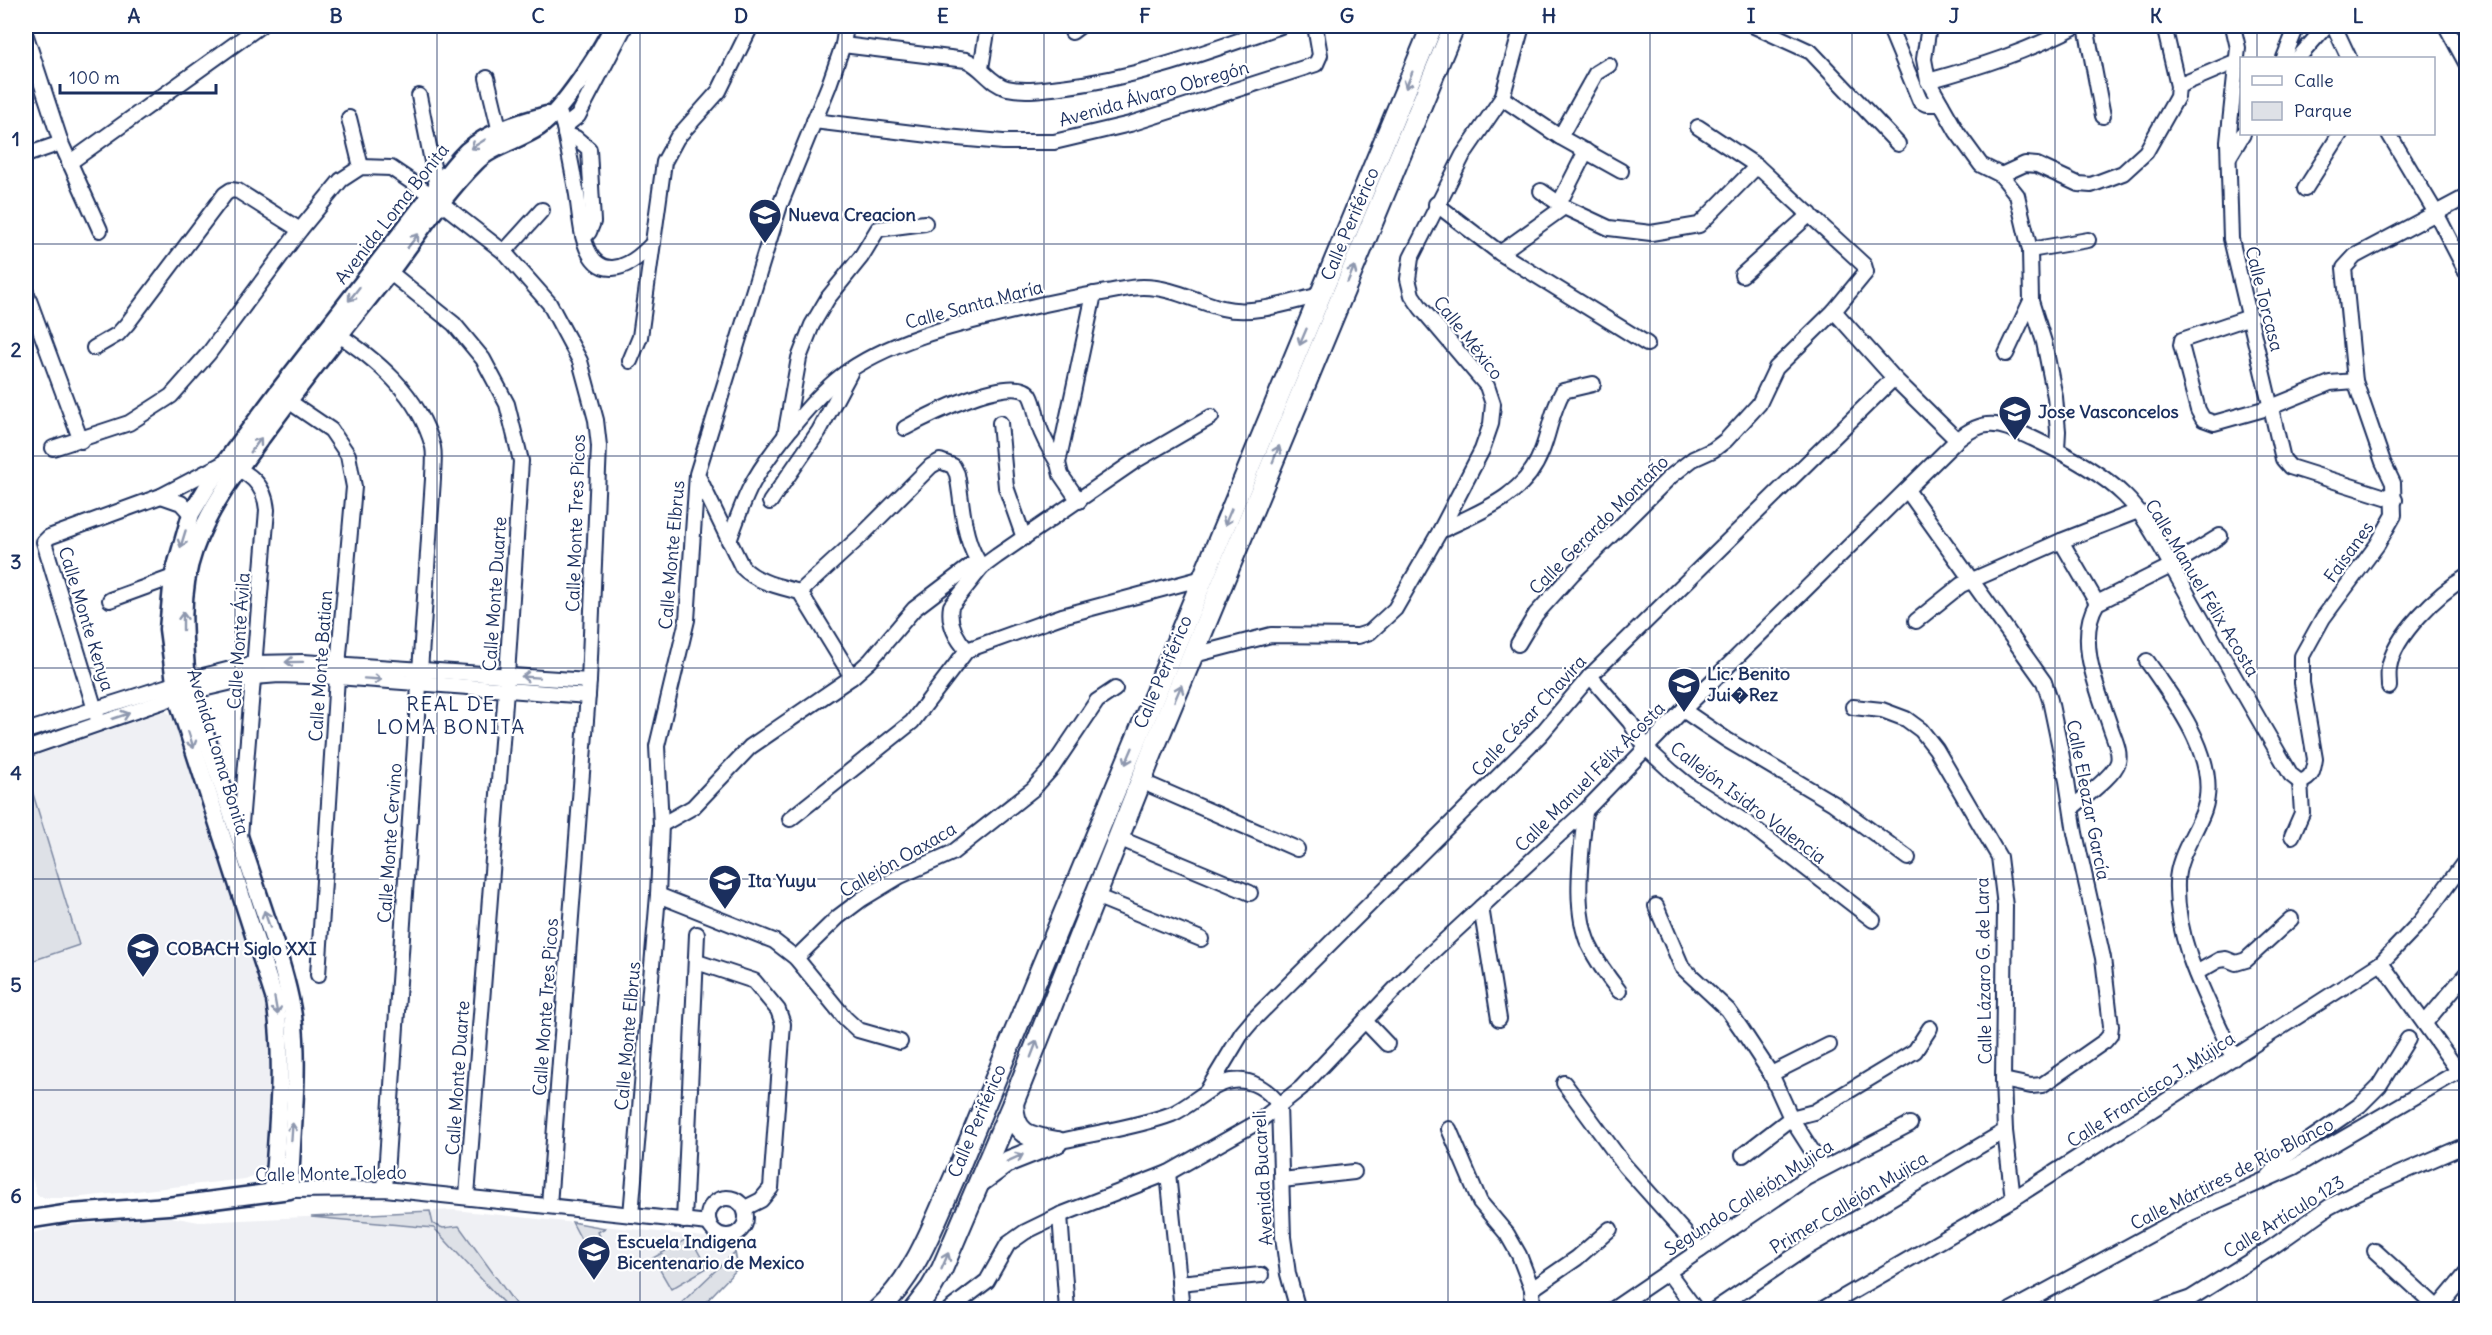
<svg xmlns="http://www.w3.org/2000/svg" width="2492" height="1335" font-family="Delius,sans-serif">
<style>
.built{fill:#eff0f4}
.green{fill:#dee1e7;stroke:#7c88a2;stroke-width:1.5}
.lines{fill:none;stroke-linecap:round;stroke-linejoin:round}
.minor-casing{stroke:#1b2f5e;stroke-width:18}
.major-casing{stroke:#1b2f5e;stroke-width:21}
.highway-casing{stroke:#1b2f5e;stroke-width:24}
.minor{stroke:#fff;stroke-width:14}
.major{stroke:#fff;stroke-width:16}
.highway{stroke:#fff;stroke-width:20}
.oneway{stroke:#8d97ae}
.grid{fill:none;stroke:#1b2f5e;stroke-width:1.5;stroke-opacity:0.55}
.labels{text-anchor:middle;stroke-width:4.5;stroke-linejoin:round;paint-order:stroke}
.street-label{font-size:18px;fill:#1b2f5e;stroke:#fff}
.poi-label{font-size:18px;font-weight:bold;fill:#1b2f5e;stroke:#fff;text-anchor:start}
.neighbourhood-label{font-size:20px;letter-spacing:1.5px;fill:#1b2f5e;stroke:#fff}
.neatline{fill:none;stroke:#1b2f5e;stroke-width:2}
.grid-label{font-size:20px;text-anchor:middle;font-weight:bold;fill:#1b2f5e}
</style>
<rect width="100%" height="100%" fill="#fff"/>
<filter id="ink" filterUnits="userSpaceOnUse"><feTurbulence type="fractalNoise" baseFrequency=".0167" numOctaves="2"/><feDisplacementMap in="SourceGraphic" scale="12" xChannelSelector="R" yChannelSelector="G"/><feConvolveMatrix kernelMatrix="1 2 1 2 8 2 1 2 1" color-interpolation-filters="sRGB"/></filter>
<g filter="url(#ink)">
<g class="built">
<polygon points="165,711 172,715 252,947 269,1009 271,1041 268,1146 264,1166 258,1174 245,1179 73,1198 44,1198 37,1195 26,1156 26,759"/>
<polygon points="454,1210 705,1237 735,1252 675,1309 26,1310 26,1235 56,1227 166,1216 199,1222"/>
</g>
<g class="green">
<polygon points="30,784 79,945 26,963 26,785"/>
<polygon points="430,1211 433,1224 443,1228 459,1226 519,1309 509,1309 434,1228 311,1217"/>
<polygon points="572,1222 605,1228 598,1232 600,1236 584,1245"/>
<polygon points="690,1237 707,1268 671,1289 653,1258"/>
<polygon points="735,1252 738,1268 699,1309 675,1309"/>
</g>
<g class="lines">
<defs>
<g id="minor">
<polyline points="1754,26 1811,52 1898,144"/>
<polyline points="1889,26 1920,101 1926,104 1941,104"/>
<polyline points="1929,26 1924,59 1928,81 1957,132 1981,165 2001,175 2017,195 2030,250 2031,301 2044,342 2055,397 2058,431 2057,449"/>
<polyline points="2086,26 2103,116"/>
<polyline points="2233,26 2238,48 2228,142 2231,239 2283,459 2290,467 2395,500"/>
<polyline points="2334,26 2349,58"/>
<polyline points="2446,26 2466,63"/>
<polyline points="1072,32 1080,26"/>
<polyline points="26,36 61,143 100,230"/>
<path d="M843,45l123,15c16,6 24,24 41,28 17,4 36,1 54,-1 77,-9 148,-36 220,-61"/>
<polyline points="2284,58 2297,26"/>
<polyline points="2298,58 2326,26"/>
<polyline points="981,68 988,26"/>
<polyline points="487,78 500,132"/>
<path d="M1928,81c51,-14 101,-30 148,-55"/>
<polyline points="2178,86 2237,61"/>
<polyline points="419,96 437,187"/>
<polyline points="1502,98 1560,137 1621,171"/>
<path d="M558,109l6,18c4,22 9,45 13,68 2,13 3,27 6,41 12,48 44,35 70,7"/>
<polyline points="349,118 361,167"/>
<polyline points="814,121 946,137 1003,142 1054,142 1130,124 1316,64 1320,55 1315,26"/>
<polyline points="564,127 578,116 625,26"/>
<polyline points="565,134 576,138 589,149 593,222 589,232 584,237"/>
<polyline points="2389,134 2436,213 2466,271"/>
<polyline points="1560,137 1596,73 1609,65"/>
<polyline points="26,155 61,143"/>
<polyline points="2229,157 2243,134"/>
<polyline points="69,163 260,26"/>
<polyline points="2001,175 2025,164 2037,165 2078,184 2091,185 2123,173 2146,152 2177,97 2178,86 2164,26"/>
<polyline points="2305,189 2340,134"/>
<polyline points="1541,191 1564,207 1609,228 1651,233 1699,225 1757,166"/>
<polyline points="1436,204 1500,253 1647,344"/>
<polyline points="1559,204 1586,151"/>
<polyline points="2030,250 2088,240"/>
<polyline points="504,252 542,210"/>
<polyline points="1500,253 1564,207"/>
<polyline points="382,266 454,324 483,359 507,404 521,461 506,690 467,1196"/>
<polyline points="1742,275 1810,214"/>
<polyline points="26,292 81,441"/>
<polyline points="1834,311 1894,378 1957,440"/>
<polyline points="2250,317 2182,340 2181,345 2198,410 2203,419 2214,423 2271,407 2330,383 2355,381"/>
<path d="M333,331c43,28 86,63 100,116 2,10 0,22 0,32l-48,710"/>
<polyline points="94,348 118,334 127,324 225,194 231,190 238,191 300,230"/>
<polyline points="2006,354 2031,301"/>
<polyline points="630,361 640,337 664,162 677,138 719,91 751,26"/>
<polyline points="281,396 331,430 348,455 354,487 337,677 318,975"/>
<polyline points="1000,423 1006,487 1024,538"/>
<path d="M905,428c18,-10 109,-57 125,-33 5,8 6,21 9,31 4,13 11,24 19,37"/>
<polyline points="785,436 799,358 812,325 828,298 861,257 878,229 925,223"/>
<polyline points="53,448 129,423 171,396 209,353 300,230 341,180 361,167 391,168 431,195 504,252 549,303 580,361 596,420 599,446 589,681 549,1205"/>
<path d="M698,476l44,91c16,16 36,19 58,25l52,85"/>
<polyline points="1907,490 2044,682 2050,700 2067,781 2075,833 2103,958 2111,1026 2110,1035 2105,1041 2042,1085 2031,1086 2003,1080"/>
<polyline points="161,496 181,503 191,514"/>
<polyline points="1079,501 1061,475 1058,463 1094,294"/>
<polyline points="770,502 819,431 850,373"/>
<path d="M1440,531c39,-19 84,-34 101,-78 9,-22 10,-41 22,-62l30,-7"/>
<path d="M729,541c6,-17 12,-34 20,-51 15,-31 63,-91 91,-113 48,-37 119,-53 178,-67 29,-7 59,-13 89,-18 12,-2 24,-5 36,-5 28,0 52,14 79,21 31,8 68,-6 98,-13"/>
<polyline points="2061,541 2097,603"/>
<path d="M800,592l63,-58 68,-68 9,-5 13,5 4,8c6,31 5,67 25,93"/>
<polyline points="110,600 173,577"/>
<polyline points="1916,621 1961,585 2061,541 2138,511"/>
<polyline points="1518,644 1536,614 1573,573 1670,477 1693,459 1713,450 1726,440 1759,404 1776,368 1834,311 1866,272 1864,265 1757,166 1698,127"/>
<path d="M967,650c-11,-12 -19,-27 -16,-44l31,-39 15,-11 138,-95 76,-44"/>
<polyline points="967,650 1062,616 1203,578"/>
<polyline points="1194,655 1271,635 1358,636 1370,632 1395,609 1440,531 1482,450 1491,424 1493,404 1487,386 1421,308 1412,295 1408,279 1411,258 1463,155 1502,98 1522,26"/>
<path d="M2147,661c27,39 74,99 57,149 -8,23 -27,47 -27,72 -2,63 32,120 57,176"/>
<polyline points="1590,676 1630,722 1646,748 1672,772 1689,786 1750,825 1873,920"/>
<path d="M2389,687c0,-6 -1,-13 0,-19 5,-33 50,-75 77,-91"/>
<polyline points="1853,707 1882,710 1906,719 1921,730 1936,749 1999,857 2005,906 2003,1080 2005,1131 2013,1199"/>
<polyline points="1683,710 1727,740 1833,803 1908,858"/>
<path d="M99,723l-55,-181 5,-5 112,-41 65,-34c22,11 39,21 41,48l-27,326"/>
<polyline points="26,731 187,680 255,663 303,662 589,681"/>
<polyline points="26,749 190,692 254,677 279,675 337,677 588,696"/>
<path d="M2300,782c12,-4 13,-10 15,-23l-13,-76v-27l21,-38 54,-73 17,-30 -1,-32 -10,-21 -28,-81 -11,-113 11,-12 111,-59"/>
<polyline points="1152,786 1297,849"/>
<path d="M2073,807c11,-10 41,-31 45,-45 3,-11 -5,-26 -8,-36 -12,-36 -35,-87 -13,-123l74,-37 49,-30"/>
<path d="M1585,811c-3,40 -13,96 4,134 8,17 18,31 30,46"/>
<polyline points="790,819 912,722 967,650"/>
<polyline points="661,825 693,807 750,747 852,677 870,661 914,609 977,561"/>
<polyline points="2292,836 2302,813 2300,782"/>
<polyline points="1128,842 1250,893"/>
<polyline points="658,895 774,941 796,958 845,1018 858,1030 900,1042"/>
<polyline points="1105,900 1201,939"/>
<polyline points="1656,906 1682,967 1728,1010 1742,1030 1771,1074 1791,1118 1823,1168"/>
<polyline points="1481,907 1499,1019"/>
<polyline points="796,958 838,917 862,899 900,876 952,853 1033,789 1052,768 1097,701 1115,689"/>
<polyline points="697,962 754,981 778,1010 783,1024 771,1188 761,1200 745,1208"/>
<polyline points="2381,963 2459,1072"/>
<polyline points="2196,973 2219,960 2226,959 2236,963 2246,960 2291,919"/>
<polyline points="1365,1021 1387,1044"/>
<polyline points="2425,1023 2466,974"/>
<polyline points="1771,1074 1829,1045"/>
<polyline points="1564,1083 1625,1166 1700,1250"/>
<polyline points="1207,1091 1242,1033 1253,1020 1541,734 1590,676 1894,378"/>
<polyline points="1449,1129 1480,1202 1507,1234 1519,1255 1532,1289 1533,1310"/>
<path d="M1057,1142c36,-9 81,-15 115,-28 21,-9 38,-30 60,-33 19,-3 37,9 47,24l4,132 5,37 10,36"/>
<polyline points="1743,1155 1791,1118 1814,1112 1915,1051 1930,1028"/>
<polyline points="1168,1173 1182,1310"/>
<polyline points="2269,1176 2286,1156 2360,1105 2379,1086 2408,1039"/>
<polyline points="1282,1180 1354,1172"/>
<polyline points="290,1190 385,1189 709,1223"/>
<circle cx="727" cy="1217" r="19"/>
<polyline points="631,1215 658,895 661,825 657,746 687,620 697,474 780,205 829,85 843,45 846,26"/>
<polyline points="1060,1215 1067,1310"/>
<polyline points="684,1221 697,934"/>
<polyline points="2375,1251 2440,1310"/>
<polyline points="1668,1272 1696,1310"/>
<polyline points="1179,1283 1261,1275"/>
<polyline points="1532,1289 1577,1258 1610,1229"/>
<path d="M949,1310l38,-29 21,-37 17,-12 35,-17 108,-42 90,-51 43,-34 113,-119 171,-158 98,-101 274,-270c29,-24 43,-16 75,-2 30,14 69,34 93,58 24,23 42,64 59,92 35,63 71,125 107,187l9,7"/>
<polyline points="1612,1310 1806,1178 1910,1124"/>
<polyline points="1714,1310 1803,1250 2005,1131"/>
<polyline points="1821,1310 2013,1199 2381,963 2421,921 2466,860"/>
<polyline points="2011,1310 2190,1213 2294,1167 2466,1067"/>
<polyline points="2156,1310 2191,1298 2271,1248 2329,1207 2357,1192 2466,1145"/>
<polyline points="2436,1310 2466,1274"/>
</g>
<g id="major">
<path d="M273,1191c4,-64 12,-128 2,-191l-98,-303 -9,-68 5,-52 18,-63 18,-30 68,-91 160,-206c9,-12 19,-25 30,-36 21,-19 54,-29 80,-36"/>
<path d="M26,1220l45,-7 97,-7 122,-16c1,-57 10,-117 3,-174 -4,-29 -13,-57 -22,-84l-84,-252c-4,-44 -8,-88 7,-130 16,-45 45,-82 73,-120 39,-53 80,-105 122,-157 28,-37 54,-78 87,-111 16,-16 44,-22 63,-35 23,-16 62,-75 74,-101"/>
</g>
<g id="highway">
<path d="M1013,1103c1,32 15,34 44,39"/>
<polyline points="980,1182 1009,1161 1057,1142"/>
<path d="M878,1310c39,-35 57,-90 78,-136l476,-1148"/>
<polyline points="914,1310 931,1288 942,1269 1013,1103 1156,743 1454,26"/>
</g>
</defs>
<use href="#minor" class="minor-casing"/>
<use href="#major" class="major-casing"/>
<use href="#highway" class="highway-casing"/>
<use href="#minor" class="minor"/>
<use href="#major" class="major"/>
<use href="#highway" class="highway"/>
</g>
<defs><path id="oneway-shaft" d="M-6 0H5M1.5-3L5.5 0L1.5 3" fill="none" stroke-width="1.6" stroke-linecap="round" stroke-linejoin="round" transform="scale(1.5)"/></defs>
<g class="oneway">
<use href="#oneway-shaft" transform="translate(1409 80) rotate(112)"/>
<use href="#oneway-shaft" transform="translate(478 144) rotate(148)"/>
<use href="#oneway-shaft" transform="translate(413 241) rotate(-52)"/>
<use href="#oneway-shaft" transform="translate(1351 274) rotate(-67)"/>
<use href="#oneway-shaft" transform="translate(354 294) rotate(128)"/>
<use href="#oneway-shaft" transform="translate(1303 337) rotate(113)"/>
<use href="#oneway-shaft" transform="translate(256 445) rotate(-54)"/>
<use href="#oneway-shaft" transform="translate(1276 454) rotate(-68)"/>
<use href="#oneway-shaft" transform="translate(1228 517) rotate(113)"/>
<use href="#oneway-shaft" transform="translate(183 539) rotate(107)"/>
<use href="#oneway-shaft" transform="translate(183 621) rotate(-90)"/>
<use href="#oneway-shaft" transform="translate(294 662) rotate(179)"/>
<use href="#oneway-shaft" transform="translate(530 677) rotate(-176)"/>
<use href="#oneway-shaft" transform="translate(373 679) rotate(4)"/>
<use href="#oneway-shaft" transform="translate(1178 693) rotate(-67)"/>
<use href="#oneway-shaft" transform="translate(121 716) rotate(-19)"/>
<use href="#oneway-shaft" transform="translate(191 740) rotate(72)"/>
<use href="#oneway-shaft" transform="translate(1129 756) rotate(113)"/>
<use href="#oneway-shaft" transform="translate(267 919) rotate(-109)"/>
<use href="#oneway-shaft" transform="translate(276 1006) rotate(80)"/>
<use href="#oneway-shaft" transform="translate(1034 1049) rotate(-69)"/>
<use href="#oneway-shaft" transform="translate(292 1132) rotate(-86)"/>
<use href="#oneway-shaft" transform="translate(1015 1158) rotate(-24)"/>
<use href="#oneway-shaft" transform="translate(945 1261) rotate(-67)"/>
</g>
</g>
<path class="grid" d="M235,26v1284M437,26v1284M640,26v1284M842,26v1284M1044,26v1284M1246,26v1284M1448,26v1284M1650,26v1284M1852,26v1284M2055,26v1284M2257,26v32M2257,134v1176M26,244h2440M26,456h2440M26,668h2440M26,879h2440M26,1090h2440"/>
<defs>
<symbol id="school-pin" viewBox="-11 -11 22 30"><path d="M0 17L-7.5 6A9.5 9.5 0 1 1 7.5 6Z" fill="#1b2f5e" stroke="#fff"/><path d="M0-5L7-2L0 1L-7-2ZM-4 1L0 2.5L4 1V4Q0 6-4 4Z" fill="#fff"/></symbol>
</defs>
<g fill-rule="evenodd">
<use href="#school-pin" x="746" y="196" width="38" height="52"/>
<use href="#school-pin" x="1996" y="393" width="38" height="52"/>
<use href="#school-pin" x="1665" y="665" width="38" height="52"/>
<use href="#school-pin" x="706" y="862" width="38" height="52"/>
<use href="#school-pin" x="124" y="930" width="38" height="52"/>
<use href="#school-pin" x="575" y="1233" width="38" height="52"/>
</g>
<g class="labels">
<g class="street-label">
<text transform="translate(1154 94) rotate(-16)" y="6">Avenida Álvaro Obregón</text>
<text transform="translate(392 214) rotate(-52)" y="6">Avenida Loma Bonita</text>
<text transform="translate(1350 224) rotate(-67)" y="6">Calle Periférico</text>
<text transform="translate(2264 299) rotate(76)" y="6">Calle Torcasa</text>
<text transform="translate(974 305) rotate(-15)" y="6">Calle Santa María</text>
<text transform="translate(1468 338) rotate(52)" y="6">Calle México</text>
<text transform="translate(576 523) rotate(-88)" y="6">Calle Monte Tres Picos</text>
<text transform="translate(1599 525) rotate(-45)" y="6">Calle Gerardo Montaño</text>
<text transform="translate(2349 552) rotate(-54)" y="6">Faisanes</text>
<text transform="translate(672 555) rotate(-85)" y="6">Calle Monte Elbrus</text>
<text transform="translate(2202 588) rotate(59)" y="6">Calle Manuel Félix Acosta</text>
<text transform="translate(495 594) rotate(-86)" y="6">Calle Monte Duarte</text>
<text transform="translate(86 619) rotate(73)" y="6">Calle Monte Kenya</text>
<text transform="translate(239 641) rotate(-86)" y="6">Calle Monte Ávila</text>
<text transform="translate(321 666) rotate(-86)" y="6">Calle Monte Batian</text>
<text transform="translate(1163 672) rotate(-67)" y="6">Calle Periférico</text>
<text transform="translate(1529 716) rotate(-47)" y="6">Calle César Chavira</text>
<text transform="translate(218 752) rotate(73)" y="6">Avenida Loma Bonita</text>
<text transform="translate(1590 777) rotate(-45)" y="6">Calle Manuel Félix Acosta</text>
<text transform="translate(2088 800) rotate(79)" y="6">Calle Eleazar García</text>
<text transform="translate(1748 803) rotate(37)" y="6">Callejón Isidro Valencia</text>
<text transform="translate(390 843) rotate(-86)" y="6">Calle Monte Cervino</text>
<text transform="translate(898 860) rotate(-30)" y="6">Callejón Oaxaca</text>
<text transform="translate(1984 971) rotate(-91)" y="6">Calle Lázaro G. de Lara</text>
<text transform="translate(546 1007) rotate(-86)" y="6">Calle Monte Tres Picos</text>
<text transform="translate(628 1036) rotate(-85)" y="6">Calle Monte Elbrus</text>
<text transform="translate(458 1078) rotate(-86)" y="6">Calle Monte Duarte</text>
<text transform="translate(2151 1090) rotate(-33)" y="6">Calle Francisco J. Mújica</text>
<text transform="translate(977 1121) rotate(-67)" y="6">Calle Periférico</text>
<text transform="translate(331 1174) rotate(-1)" y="6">Calle Monte Toledo</text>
<text transform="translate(2232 1174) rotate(-27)" y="6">Calle Mártires de Río Blanco</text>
<text transform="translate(1263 1178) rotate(-93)" y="6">Avenida Bucareli</text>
<text transform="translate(1749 1198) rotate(-33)" y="6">Segundo Callejón Mujica</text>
<text transform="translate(1849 1203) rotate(-31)" y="6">Primer Callejón Mujica</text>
<text transform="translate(2284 1217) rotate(-32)" y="6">Calle Artículo 123</text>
</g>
<g class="poi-label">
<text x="788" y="221">Nueva Creacion</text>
<text x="2038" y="418">Jose Vasconcelos</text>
<text x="1707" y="680">Lic. Benito<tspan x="1707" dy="21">Jui�Rez</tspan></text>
<text x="748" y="887">Ita Yuyu</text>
<text x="166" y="955">COBACH Siglo XXI</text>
<text x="617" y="1248">Escuela Indigena<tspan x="617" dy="21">Bicentenario de Mexico</tspan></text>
</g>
<g class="neighbourhood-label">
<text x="451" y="711">REAL DE<tspan x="451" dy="23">LOMA BONITA</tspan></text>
</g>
</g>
<rect width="2492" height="1335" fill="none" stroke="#fff" stroke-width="66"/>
<rect x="2240" y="57" width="195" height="78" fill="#ffffff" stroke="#a4acbf" stroke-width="1.5"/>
<rect x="2252" y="76" width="30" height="9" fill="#ffffff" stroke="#a4acbf" stroke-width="1.5"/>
<text x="2294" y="87" font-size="18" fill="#1b2f5e">Calle</text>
<rect x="2252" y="102" width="30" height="18" fill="#dee1e7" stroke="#a4acbf" stroke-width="1.5"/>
<text x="2294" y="117" font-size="18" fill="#1b2f5e">Parque</text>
<path d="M60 84v9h156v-9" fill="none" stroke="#1b2f5e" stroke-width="3"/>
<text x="69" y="84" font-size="18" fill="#1b2f5e" stroke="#ffffff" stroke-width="4.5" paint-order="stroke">100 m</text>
<rect x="33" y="33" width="2426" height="1269" class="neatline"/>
<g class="grid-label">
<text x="134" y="23">A</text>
<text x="336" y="23">B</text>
<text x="538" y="23">C</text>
<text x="741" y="23">D</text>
<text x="943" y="23">E</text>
<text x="1145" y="23">F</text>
<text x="1347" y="23">G</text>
<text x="1549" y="23">H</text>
<text x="1751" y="23">I</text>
<text x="1954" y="23">J</text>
<text x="2156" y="23">K</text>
<text x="2358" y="23">L</text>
<text x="16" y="146">1</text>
<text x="16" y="357">2</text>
<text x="16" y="569">3</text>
<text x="16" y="780">4</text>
<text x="16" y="992">5</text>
<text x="16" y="1203">6</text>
</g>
</svg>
